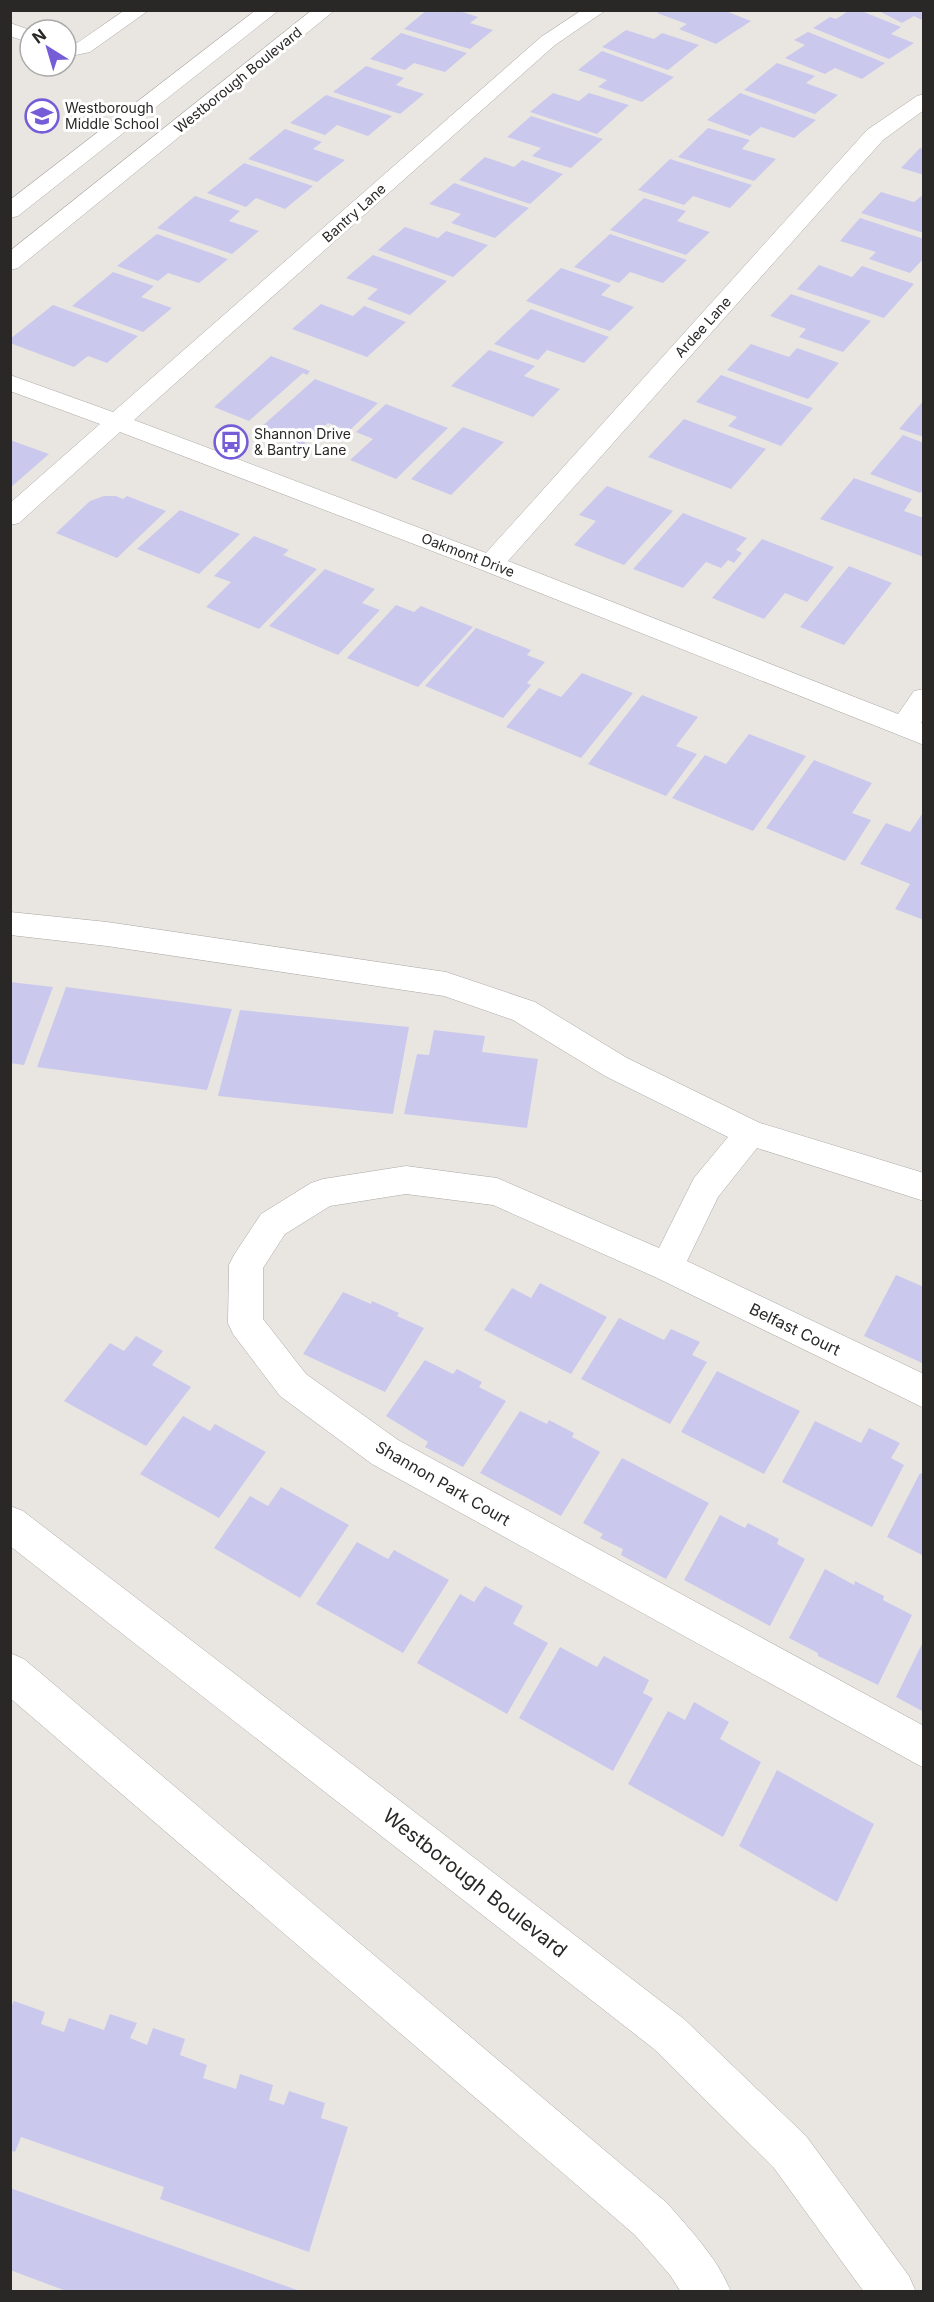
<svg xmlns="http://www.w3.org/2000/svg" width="934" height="2302" font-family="Inter,sans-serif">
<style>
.building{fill:#cbc8ed}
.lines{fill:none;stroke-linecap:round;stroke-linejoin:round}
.minor-casing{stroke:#aba8a4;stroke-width:1}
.major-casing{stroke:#aba8a4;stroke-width:1}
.minor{fill:#fff;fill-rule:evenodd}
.major{fill:#fff;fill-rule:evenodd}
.labels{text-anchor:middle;stroke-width:6;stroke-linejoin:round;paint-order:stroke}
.far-street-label{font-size:14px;fill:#292826;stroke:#fff}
.far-poi-label{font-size:14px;fill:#292826;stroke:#fff;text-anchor:start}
.street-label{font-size:16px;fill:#292826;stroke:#fff}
.near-street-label{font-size:20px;fill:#292826;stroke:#fff}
</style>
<rect width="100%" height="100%" fill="#e9e6e2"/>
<g class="building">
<polygon points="427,10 456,10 478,17 470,23 493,30 470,49 404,29"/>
<polygon points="661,10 723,10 751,21 716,44 679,29 687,24 657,13"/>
<polygon points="850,10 859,10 901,27 891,34 914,43 889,59 813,28 830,17 836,19"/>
<polygon points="877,10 924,10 924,21 914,16 902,23"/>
<polygon points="626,30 654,39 662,33 699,45 668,70 602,47"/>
<polygon points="808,32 885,63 862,79 835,68 825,74 785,58 805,45 794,40"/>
<polygon points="401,33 467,53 445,72 414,63 405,70 370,59"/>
<polygon points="602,51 674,77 642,102 598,87 607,80 578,70"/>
<polygon points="777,63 815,76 806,83 838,95 815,114 744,90"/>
<polygon points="366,66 404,78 396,85 424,94 400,114 333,92"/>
<polygon points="553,93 579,101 589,93 629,105 597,134 530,112"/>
<polygon points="740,93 816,120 794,138 761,127 750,136 707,120"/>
<polygon points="326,95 392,116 368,136 337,125 325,135 290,123"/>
<polygon points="531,116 603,139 571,168 532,156 541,148 507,137"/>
<polygon points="708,128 750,140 742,149 776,159 754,181 678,157"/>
<polygon points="285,129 322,142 313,149 345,160 317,182 248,159"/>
<polygon points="920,148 924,149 924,175 901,168"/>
<polygon points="485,157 514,167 522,160 563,174 530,204 459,180"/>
<polygon points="670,159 752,185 730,208 693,196 684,205 638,190"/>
<polygon points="244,163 313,186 285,209 256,198 246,207 207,193"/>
<polygon points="454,183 529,208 495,238 451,223 461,214 429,204"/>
<polygon points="881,192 914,202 924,194 924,233 861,213"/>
<polygon points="195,196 240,211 229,221 259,231 232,254 157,228"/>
<polygon points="644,198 686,211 677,221 710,232 686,255 610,230"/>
<polygon points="860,218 924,239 924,258 910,273 869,259 876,252 840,241"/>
<polygon points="405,227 438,238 446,231 488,245 453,277 378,250"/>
<polygon points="157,234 228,259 199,283 168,273 158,281 117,266"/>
<polygon points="610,234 687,260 663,283 630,272 619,283 574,267"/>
<polygon points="373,255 447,281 410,315 367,299 378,289 346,278"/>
<polygon points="819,265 852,277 862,266 914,284 884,318 797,289"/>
<polygon points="561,268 611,285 601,295 634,307 610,331 526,301"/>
<polygon points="113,272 154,286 141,297 172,308 143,332 72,306"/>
<polygon points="791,294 871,321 843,352 799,337 806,329 770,316"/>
<polygon points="321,304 353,316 364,306 406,322 367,357 292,329"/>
<polygon points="53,305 138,336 107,363 88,356 74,367 10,343 10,339"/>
<polygon points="531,309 609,337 584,363 547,350 538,360 494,344"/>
<polygon points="751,344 789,357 797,348 839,363 808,399 727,370"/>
<polygon points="489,350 535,366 524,376 560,389 533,417 451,386"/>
<polygon points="271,356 310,371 307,375 303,373 249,421 214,407"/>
<polygon points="721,375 813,408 781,446 728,426 737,417 696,402"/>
<polygon points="315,379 378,403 349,431 328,423 303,445 260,428"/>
<polygon points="924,400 924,437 899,429"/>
<polygon points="386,404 448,428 396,479 350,460 373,439 356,432"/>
<polygon points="684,419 766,449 731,489 648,457"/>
<polygon points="463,427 504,442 451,495 411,479"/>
<polygon points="903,435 924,443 924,488 920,493 870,474"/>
<polygon points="10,440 49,454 10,488"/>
<polygon points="854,478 912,499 904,511 924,518 924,557 820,519"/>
<polygon points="607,486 673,511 624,565 574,545 596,521 579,515"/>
<polygon points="104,496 116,496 123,499 127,496 166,511 117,558 56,533 90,501"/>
<polygon points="180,510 240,534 199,574 137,549"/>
<polygon points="683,513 747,538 736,550 742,553 734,563 728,560 721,568 706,562 683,588 633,569"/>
<polygon points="254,536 289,550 283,555 317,569 259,629 206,607 231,582 214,576"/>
<polygon points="762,539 834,567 807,602 785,593 764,619 712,598"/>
<polygon points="849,566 892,583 844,645 800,627"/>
<polygon points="325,569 375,589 362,603 380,610 338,655 269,626"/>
<polygon points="396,605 414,612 421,606 473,627 418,687 347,658"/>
<polygon points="476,628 531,650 527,655 545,662 527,683 531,685 503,718 425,686"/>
<polygon points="582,673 633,693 581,758 506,727 539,688 561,697"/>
<polygon points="642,695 698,717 676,746 697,754 666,796 588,764"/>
<polygon points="749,734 806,756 753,831 672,798 705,755 726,764"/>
<polygon points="814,760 872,783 852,813 871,820 845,861 766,828"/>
<polygon points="924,811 924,920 895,909 910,884 860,864 886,823 910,832"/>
<polygon points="10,982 53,987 24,1065 10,1063"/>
<polygon points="66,987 232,1009 207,1090 37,1067"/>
<polygon points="240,1010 409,1027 393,1114 218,1096"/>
<polygon points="434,1030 485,1036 482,1052 538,1059 527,1128 404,1114 417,1054 429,1055"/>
<polygon points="896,1275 924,1287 924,1364 864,1336"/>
<polygon points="540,1283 607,1317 571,1374 484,1330 512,1288 531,1298"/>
<polygon points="343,1292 371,1304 372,1301 399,1313 397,1316 424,1328 385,1392 303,1354"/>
<polygon points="619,1318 664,1340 671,1329 700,1342 692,1355 707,1362 670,1424 581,1379"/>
<polygon points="136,1336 163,1351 152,1365 191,1387 146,1446 64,1401 110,1343 124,1351"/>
<polygon points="425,1360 453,1374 457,1369 482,1382 479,1387 506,1401 463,1467 425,1447 428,1442 386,1416"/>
<polygon points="717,1371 800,1411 764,1474 681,1432"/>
<polygon points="520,1411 547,1424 549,1420 574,1433 572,1437 600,1452 561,1516 480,1473"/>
<polygon points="183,1416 210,1431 215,1424 266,1452 219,1518 140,1474"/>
<polygon points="815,1421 861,1443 869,1428 900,1443 891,1458 904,1465 872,1527 782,1482"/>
<polygon points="622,1458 709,1503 666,1579 621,1555 623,1549 600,1538 603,1534 583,1523"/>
<polygon points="920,1473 924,1475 924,1556 887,1537"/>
<polygon points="281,1487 349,1525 300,1598 214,1548 250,1496 268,1506"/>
<polygon points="720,1515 745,1528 748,1523 779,1539 777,1544 805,1559 770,1626 684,1580"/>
<polygon points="357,1542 388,1559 394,1550 449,1580 403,1653 316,1604"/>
<polygon points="825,1569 854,1585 855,1581 884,1596 883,1600 912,1615 878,1685 818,1656 818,1653 789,1638"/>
<polygon points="485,1586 523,1606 513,1624 548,1643 507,1714 417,1663 460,1594 474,1602"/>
<polygon points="924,1640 924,1712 896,1697"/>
<polygon points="560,1647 597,1667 604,1656 649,1680 643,1693 653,1698 613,1771 519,1718"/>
<polygon points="694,1702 729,1722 720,1739 761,1762 723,1837 628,1784 668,1711 685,1720"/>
<polygon points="777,1770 874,1824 837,1902 739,1846"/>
<polygon points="14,2001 45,2012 41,2024 64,2032 69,2018 104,2030 110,2014 137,2023 130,2038 147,2045 153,2028 185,2039 180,2055 207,2065 203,2078 236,2089 240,2074 273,2085 269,2100 284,2105 289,2091 325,2103 321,2118 348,2127 309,2252 160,2199 164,2187 21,2137 15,2152 10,2150 10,2009"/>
<polygon points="10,2188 300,2291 300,2292 69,2292 10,2270"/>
</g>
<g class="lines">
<defs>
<g id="minor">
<polygon points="125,10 149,10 90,52 66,57 66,45 77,43"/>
<polygon points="582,10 606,10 555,45 134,420 486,553 867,130 917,96 924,94 924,110 883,140 508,561 898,714 914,691 924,689 924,719 921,723 924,724 924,745 482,570 120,432 19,523 10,525 10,503 100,424 10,391 10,375 113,412 541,37"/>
<polygon points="10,23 30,30 30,43 10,36"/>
<polygon points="10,912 107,922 446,972 535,1002 627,1058 760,1123 924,1173 924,1201 757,1148 718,1197 687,1261 924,1374 924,1408 655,1277 493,1205 406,1194 330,1206 285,1234 263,1268 263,1319 306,1374 398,1440 924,1726 924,1768 372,1464 280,1396 233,1334 228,1323 229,1265 234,1255 261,1214 311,1183 323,1179 406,1166 497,1178 659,1248 694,1178 728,1137 605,1076 513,1020 444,996 107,946 10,935"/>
</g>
<g id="major">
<polygon points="256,10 279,10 18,216 10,218 10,200"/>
<polygon points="312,10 335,10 18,268 10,270 10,251"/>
<polygon points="10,1506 23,1511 684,2019 806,2136 909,2276 916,2292 864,2292 774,2168 654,2049 10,1546"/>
<path d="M10,1653l14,6 643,544c24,28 50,54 64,89h-50l-11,-17 -35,-40 -625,-537z"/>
</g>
</defs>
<use href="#minor" class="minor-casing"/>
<use href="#major" class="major-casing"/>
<use href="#minor" class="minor"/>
<use href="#major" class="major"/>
</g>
<defs>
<symbol id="school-ring" viewBox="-11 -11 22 22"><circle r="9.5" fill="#fff" stroke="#765dd8" stroke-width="1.5"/><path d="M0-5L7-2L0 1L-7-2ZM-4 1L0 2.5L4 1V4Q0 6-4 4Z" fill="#765dd8"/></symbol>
<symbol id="bus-ring" viewBox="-11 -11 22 22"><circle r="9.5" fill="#fff" stroke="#765dd8" stroke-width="1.5"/><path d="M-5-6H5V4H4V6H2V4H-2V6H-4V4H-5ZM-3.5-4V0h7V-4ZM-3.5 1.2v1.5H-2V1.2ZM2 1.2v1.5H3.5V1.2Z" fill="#765dd8"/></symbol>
</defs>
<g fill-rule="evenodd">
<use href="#school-ring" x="23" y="97" width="38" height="38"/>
<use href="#bus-ring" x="212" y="423" width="38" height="38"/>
</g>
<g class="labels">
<g class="far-street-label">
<text transform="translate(238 80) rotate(-39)" y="5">Westborough Boulevard</text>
<text transform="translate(354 213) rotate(-42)" y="5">Bantry Lane</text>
<text transform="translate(703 327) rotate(-48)" y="5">Ardee Lane</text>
<text transform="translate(468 555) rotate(21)" y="5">Oakmont Drive</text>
</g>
<g class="far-poi-label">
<text x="65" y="113">Westborough<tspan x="65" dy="16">Middle School</tspan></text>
<text x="254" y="439">Shannon Drive<tspan x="254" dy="16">&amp; Bantry Lane</tspan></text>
</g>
<g class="street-label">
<text transform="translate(795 1329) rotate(26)" y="6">Belfast Court</text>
<text transform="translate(443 1483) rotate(30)" y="6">Shannon Park Court</text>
</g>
<g class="near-street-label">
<text transform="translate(475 1883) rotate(38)" y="7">Westborough Boulevard</text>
</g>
</g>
<rect width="934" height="2302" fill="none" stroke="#292826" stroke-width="24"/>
<g transform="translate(48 48) rotate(323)"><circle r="28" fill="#ffffff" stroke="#a9a9a8" stroke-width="1.5"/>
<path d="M0-4.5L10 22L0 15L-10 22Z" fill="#765dd8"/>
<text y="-9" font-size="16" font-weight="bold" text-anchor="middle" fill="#292826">N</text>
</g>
</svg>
